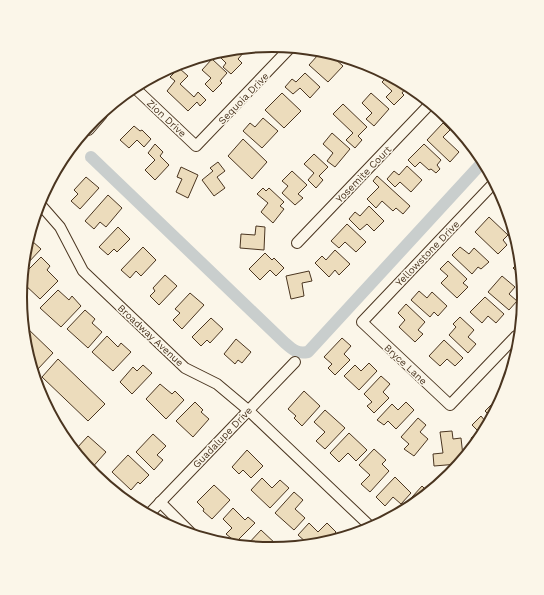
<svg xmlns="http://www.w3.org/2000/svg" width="544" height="595" font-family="'Work Sans',sans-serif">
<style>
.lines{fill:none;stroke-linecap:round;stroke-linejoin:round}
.canal{stroke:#c9cecd;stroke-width:12}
.building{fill:#ecdcbc;stroke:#4a3520}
.minor-casing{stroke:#4a3520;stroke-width:12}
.tertiary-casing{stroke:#4a3520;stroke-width:14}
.minor{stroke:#fbf6e9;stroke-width:10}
.tertiary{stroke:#fbf6e9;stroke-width:12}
.labels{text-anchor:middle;stroke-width:3;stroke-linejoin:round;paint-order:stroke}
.street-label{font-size:10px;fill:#4a3520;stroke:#fbf6e9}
.rim{fill:none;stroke:#4a3520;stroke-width:2}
</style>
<rect width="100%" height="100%" fill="#fbf6e9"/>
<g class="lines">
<path class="canal" d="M91,157l194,186c8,7 12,11 23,9l172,-187"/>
</g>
<g class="building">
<polygon points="245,51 238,59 242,63 231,74 223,67 226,63 219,56"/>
<polygon points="318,55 334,58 343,66 328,82 309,65"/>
<polygon points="212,59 227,73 220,81 222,83 213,92 205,84 211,78 202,70"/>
<polygon points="179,68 188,76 180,84 194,97 198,92 206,100 200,106 197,102 188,111 167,91 175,81 170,77"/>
<polygon points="305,73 320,87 310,98 300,88 293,94 285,87 292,79 296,82"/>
<polygon points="387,77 405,89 402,93 404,95 394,105 386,97 392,91 382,82"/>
<polygon points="282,93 301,111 284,128 265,110"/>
<polygon points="371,93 389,109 374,126 366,119 372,113 362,103"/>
<polygon points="343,104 367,127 358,136 362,140 355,148 346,140 353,133 333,114"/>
<polygon points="447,117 450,119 458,132 445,119"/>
<polygon points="263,118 278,131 262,148 243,131 250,123 255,127"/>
<polygon points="443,123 450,130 443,137 459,152 450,162 427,140"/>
<polygon points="134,126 140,131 142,130 151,139 144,147 137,140 129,148 120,140"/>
<polygon points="332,133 350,149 335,167 327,161 333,153 323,144"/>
<polygon points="243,139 267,162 252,179 228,156"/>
<polygon points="155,144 163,152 160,156 169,165 155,180 145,170 155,160 148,153"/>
<polygon points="424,144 441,160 437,165 440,169 436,173 431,169 429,170 420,162 415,167 408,160"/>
<polygon points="314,154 328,167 319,176 323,180 316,188 308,180 314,173 304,164"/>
<polygon points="218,162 225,171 217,177 225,188 214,196 202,180 213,171 210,168"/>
<polygon points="407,166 422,180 411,192 400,182 395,187 387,179 394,171 399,175"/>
<polygon points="181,167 198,175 188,198 176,192 182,179 177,177"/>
<polygon points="292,171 307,185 298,194 303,198 295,205 282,193 288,186 282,181"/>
<polygon points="377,176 410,206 403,214 396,208 393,211 382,201 376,208 367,199 379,187 373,181"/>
<polygon points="86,177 99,188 80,209 71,201 78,194 74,190"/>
<polygon points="263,188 266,191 269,188 284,202 280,206 284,209 273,223 261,212 268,203 257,194"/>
<polygon points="108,195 122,208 106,227 100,222 94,229 85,221"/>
<polygon points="369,206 384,221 374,231 367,224 360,230 349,219 355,212 360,216"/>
<polygon points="489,217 508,235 503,240 507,245 498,254 475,232"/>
<polygon points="347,224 366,242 356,252 345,242 339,248 331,241"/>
<polygon points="256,226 265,227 264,250 240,248 241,234 255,235"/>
<polygon points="118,227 130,239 117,252 114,249 108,255 99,247"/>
<polygon points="32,241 41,249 27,264 31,242"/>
<polygon points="143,247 156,260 141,276 136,271 130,278 121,270"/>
<polygon points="460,247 469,254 474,248 489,262 481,269 478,267 472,274 452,255"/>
<polygon points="335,250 350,264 339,275 335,270 329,277 315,263 322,256 326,260"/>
<polygon points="265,253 272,260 274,258 284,268 276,276 270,270 260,280 249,269"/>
<polygon points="41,257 50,266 47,270 58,281 40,299 23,283 25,273"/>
<polygon points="448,261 467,279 463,283 468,287 457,298 441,283 448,276 440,269"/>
<polygon points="517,264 519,274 513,268"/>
<polygon points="309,271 312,281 302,283 304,296 291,299 286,276"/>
<polygon points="165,275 177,286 159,305 150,296 155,291 153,288"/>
<polygon points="502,276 515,287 509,294 517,301 509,310 488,292"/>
<polygon points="58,290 69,300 72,296 81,306 61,327 40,308"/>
<polygon points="419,291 427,298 432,292 447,306 438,316 434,312 430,317 411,300"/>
<polygon points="190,293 204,305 182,329 173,320 180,313 175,309"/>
<polygon points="485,297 504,314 496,323 488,316 482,323 470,312"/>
<polygon points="406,304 425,322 418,330 423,334 415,342 399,327 405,320 398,313"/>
<polygon points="85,310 95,319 92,323 102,332 88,348 67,329"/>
<polygon points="460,317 474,330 468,337 476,344 468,353 449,335 456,327 453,324"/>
<polygon points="211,318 223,329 210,343 207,340 201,346 192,337"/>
<polygon points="26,327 53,353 37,370 34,367"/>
<polygon points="107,336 118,347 121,343 131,352 113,371 92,352"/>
<polygon points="342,338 351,346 344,354 350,360 335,375 328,368 332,364 324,357"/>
<polygon points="236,339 251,352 242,363 238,360 235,364 224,354"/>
<polygon points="444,340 463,358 455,366 447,359 440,366 429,356"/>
<polygon points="58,359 105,404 88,421 42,377"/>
<polygon points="369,363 377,371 359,390 344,376 355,365 361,371"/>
<polygon points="143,365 152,373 132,394 120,382 133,367 137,371"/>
<polygon points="381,376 390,384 383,392 389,398 374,413 367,406 372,402 364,394"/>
<polygon points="160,384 172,394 175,391 184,400 166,419 146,399"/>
<polygon points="304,391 320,406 302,426 294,418 296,416 288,409"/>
<polygon points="195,402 203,410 201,412 209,419 193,437 176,421"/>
<polygon points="406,402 414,410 396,429 388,421 384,425 377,420 392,404 398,410"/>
<polygon points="493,403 497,406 490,416 485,411"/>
<polygon points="325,410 345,428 325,449 316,441 325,432 314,422"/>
<polygon points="481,416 486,422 473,441 471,438 479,432 472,425"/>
<polygon points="418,418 426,425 420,432 428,439 414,456 404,449 409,444 401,437"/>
<polygon points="452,431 453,439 461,438 463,456 458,464 434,466 433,454 443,453 440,432"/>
<polygon points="349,433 367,450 356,461 348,453 339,462 330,453"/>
<polygon points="153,434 166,446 157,455 163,460 154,470 136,452"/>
<polygon points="88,436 106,452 90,470 76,449"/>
<polygon points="374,449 386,460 382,464 389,471 370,492 361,484 370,475 359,465"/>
<polygon points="247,450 263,466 251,478 243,470 239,474 232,467"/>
<polygon points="128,455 149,475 140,484 138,482 131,490 112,472"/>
<polygon points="395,477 411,493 401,504 393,497 385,506 376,497"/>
<polygon points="262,478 272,488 280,480 289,488 270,508 251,490"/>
<polygon points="110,482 121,493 120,493 107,485"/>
<polygon points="214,485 230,500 212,519 203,511 204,509 197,502"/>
<polygon points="422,486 427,491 403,507"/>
<polygon points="294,492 303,500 295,509 305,518 294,530 275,513"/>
<polygon points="233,508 245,520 248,517 255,523 236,542 226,534 232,528 223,519"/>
<polygon points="309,523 318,532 327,523 336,532 330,538 307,543 298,535"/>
<polygon points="261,530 277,545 273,549 247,545"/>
</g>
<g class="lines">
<defs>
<g id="minor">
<polyline points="137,90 196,146 289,49"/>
<polyline points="493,184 362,322 450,405 516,336"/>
<polyline points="39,203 60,227 83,271 185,368 217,384 248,410 372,528"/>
<polyline points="297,243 429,105"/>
<polyline points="160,502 192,534"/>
<polyline points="150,513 295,362"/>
</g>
<polyline id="tertiary" points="88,129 101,114"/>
</defs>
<use href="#minor" class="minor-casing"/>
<use href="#tertiary" class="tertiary-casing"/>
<use href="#minor" class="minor"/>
<use href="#tertiary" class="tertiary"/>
</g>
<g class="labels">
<g class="street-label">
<text transform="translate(243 98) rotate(-46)" y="4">Sequoia Drive</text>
<text transform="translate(167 118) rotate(43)" y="4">Zion Drive</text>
<text transform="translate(363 174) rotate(-46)" y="4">Yosemite Court</text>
<text transform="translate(427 253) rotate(-46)" y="4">Yellowstone Drive</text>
<text transform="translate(151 335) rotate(43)" y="4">Broadway Avenue</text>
<text transform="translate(406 364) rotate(43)" y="4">Bryce Lane</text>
<text transform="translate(222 437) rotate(-46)" y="4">Guadalupe Drive</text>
</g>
</g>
<path d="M0 0H544V595H0ZM27 297a245 245 0 1 1 490 0a245 245 0 1 1-490 0Z" fill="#fbf6e9" fill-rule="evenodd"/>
<path class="rim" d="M27 297a245 245 0 1 1 490 0a245 245 0 1 1-490 0Z"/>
</svg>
